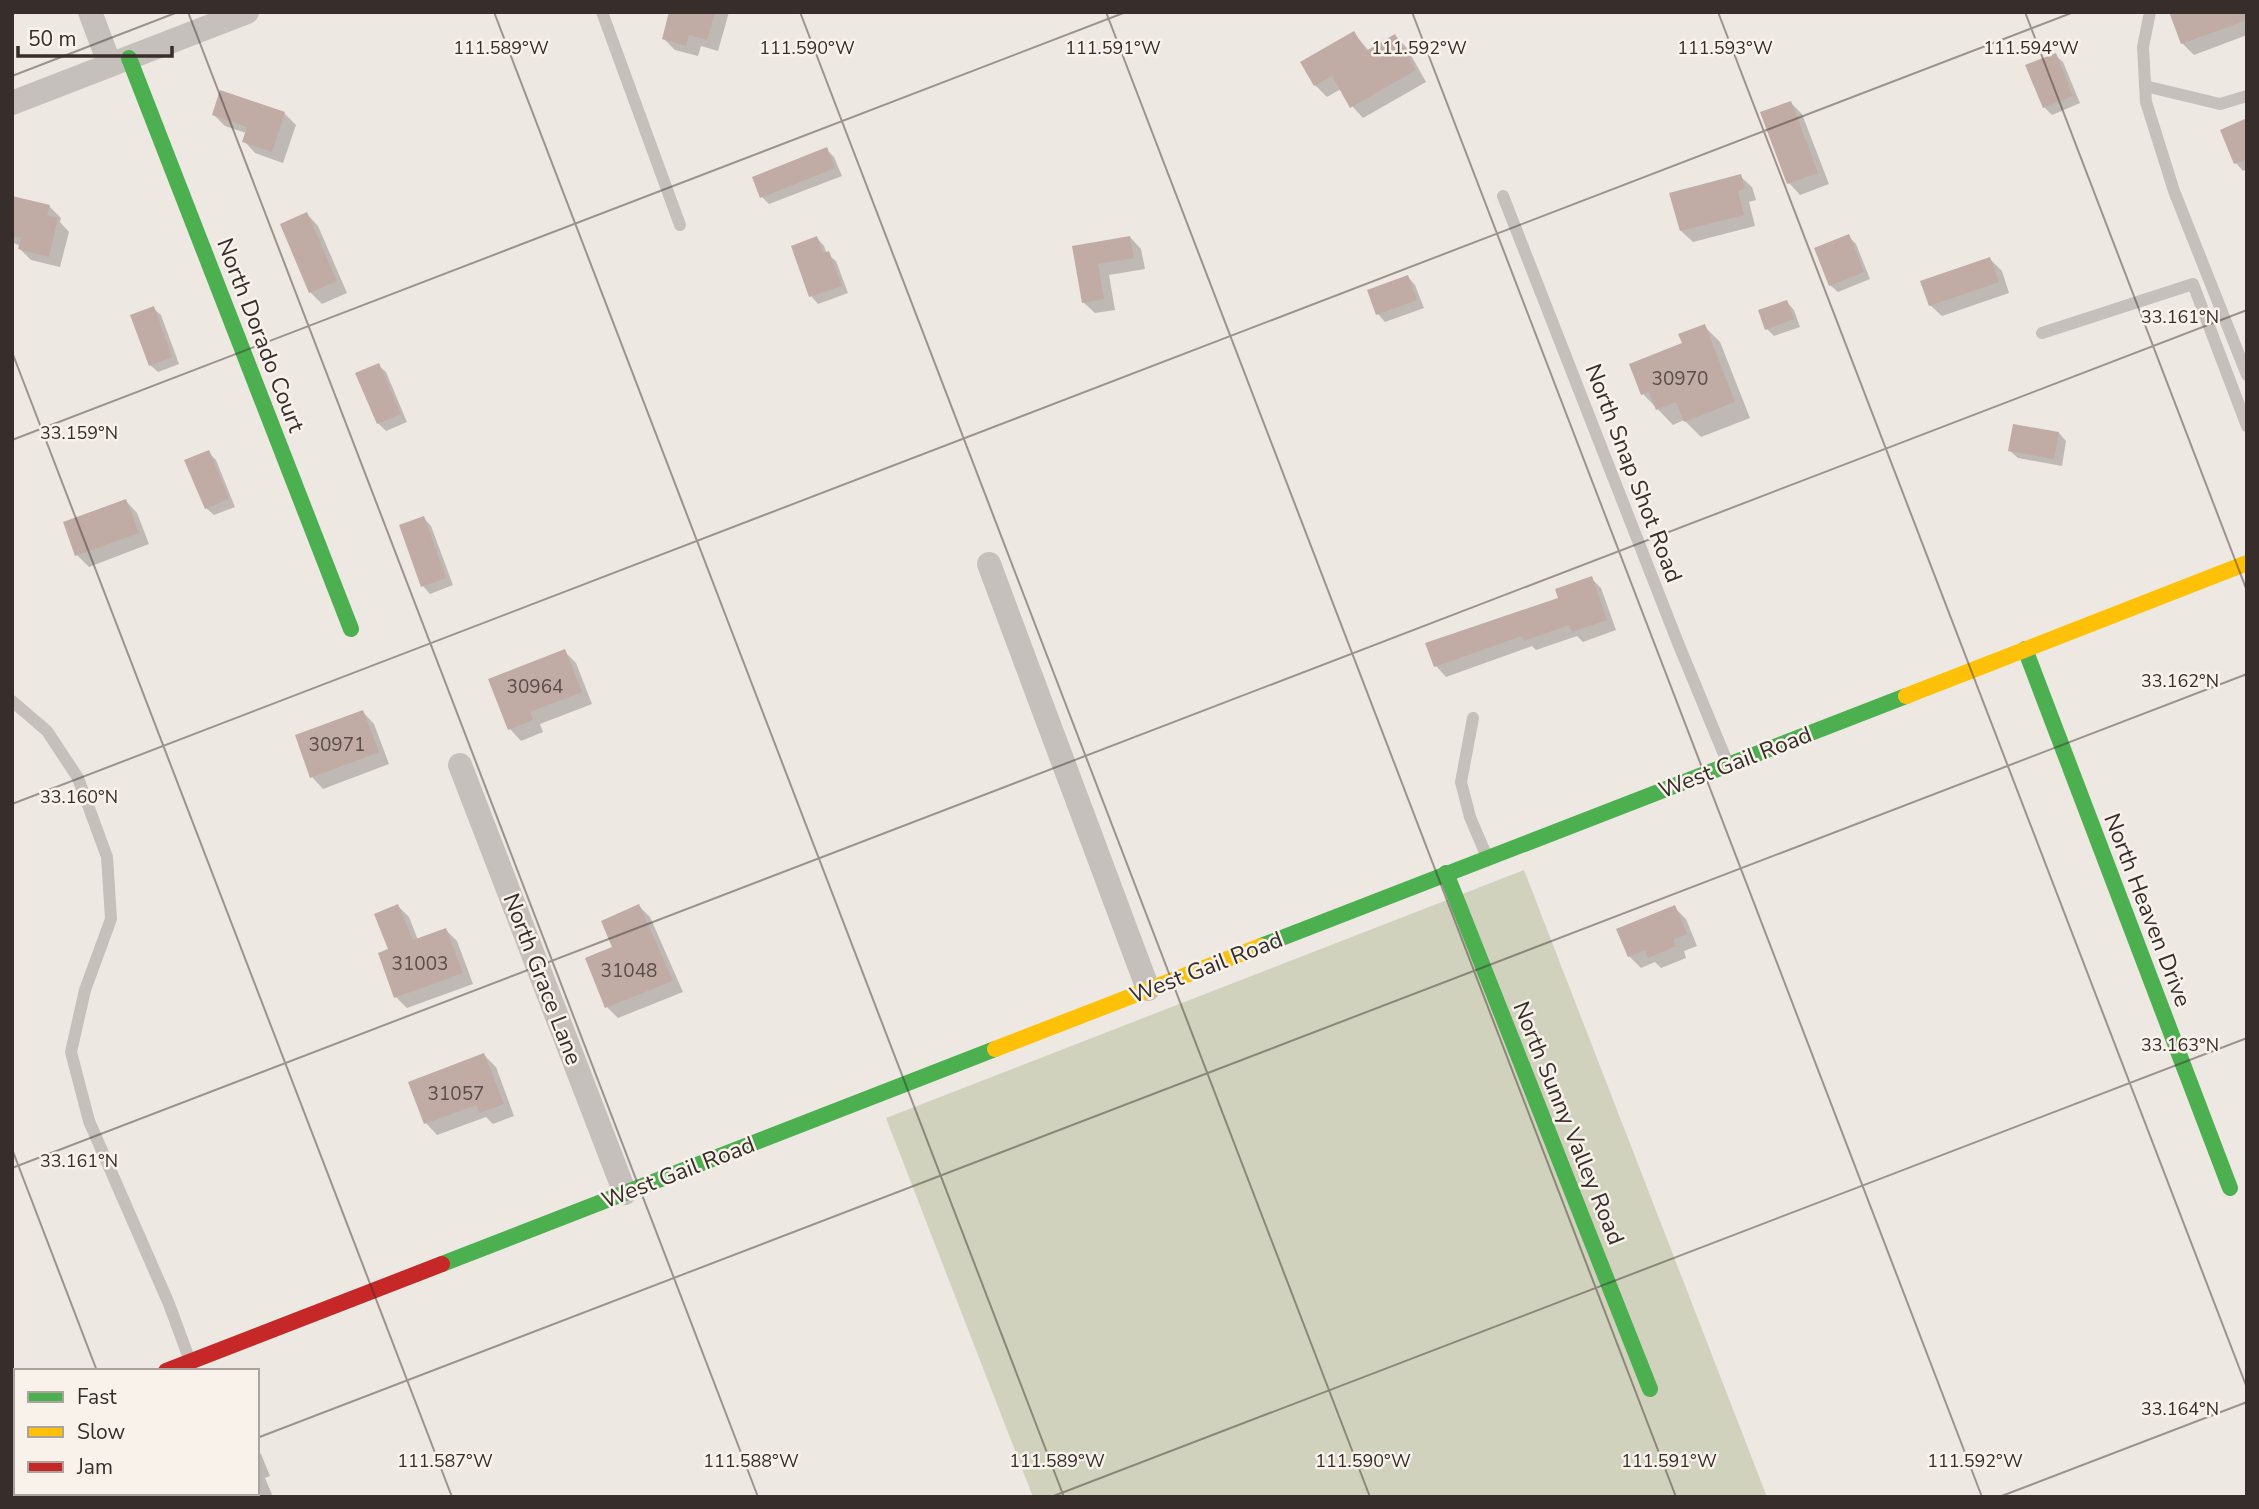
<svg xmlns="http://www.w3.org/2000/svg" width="2259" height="1509" font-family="'Nunito Sans',sans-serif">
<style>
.green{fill:#d0d2bd}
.shadow{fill:#0003}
.building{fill:#c0aca5}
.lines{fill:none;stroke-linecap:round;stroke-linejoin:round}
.lane{stroke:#c6c0bc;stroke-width:12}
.street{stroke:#c6c0bc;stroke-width:24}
.fast{stroke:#4caf50;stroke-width:16}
.slow{stroke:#ffc107;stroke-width:16}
.jam{stroke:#c62828;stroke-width:16}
.ticks{fill:none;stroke:#372d2a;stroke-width:2;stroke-opacity:0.45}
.labels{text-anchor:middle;stroke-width:5;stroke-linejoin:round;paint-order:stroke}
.number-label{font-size:19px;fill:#594d49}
.street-label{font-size:23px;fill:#372d2a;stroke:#f9f2eb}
.ticks-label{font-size:18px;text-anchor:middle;fill:#372d2a;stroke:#f9f2eb;stroke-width:5;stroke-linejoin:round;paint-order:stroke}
</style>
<rect width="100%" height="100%" fill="#eee8e2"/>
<polygon class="green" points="1524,870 1767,1497 1033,1497 886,1118"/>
<g class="shadow">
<polygon points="671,12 729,12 718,51 701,46 698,56 675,50 664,39"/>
<polygon points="2247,12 2247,35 2194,55 2182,43"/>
<polygon points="1354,33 1369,51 1395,36 1407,48 1426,82 1363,118 1352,106 1341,89 1327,97 1315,85"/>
<polygon points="2055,55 2063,62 2080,103 2052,115 2044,107"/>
<polygon points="1791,103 1802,114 1829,184 1800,195 1789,183"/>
<polygon points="284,113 296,125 283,163 255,153 244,141 246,133 225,126 214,115"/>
<polygon points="2247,120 2247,169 2243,171 2236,163 2222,131"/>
<polygon points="827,150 834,157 842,176 769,204 762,197"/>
<polygon points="1740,176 1752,187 1756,200 1749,202 1755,226 1693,242 1681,231"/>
<polygon points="12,197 49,206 61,218 60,222 69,232 60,267 31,260 20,249 20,246 12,242"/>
<polygon points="307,214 318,226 347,293 322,304 310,292"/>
<polygon points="1848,236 1856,244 1870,279 1838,292 1830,285"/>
<polygon points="1130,237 1141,249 1145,269 1109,275 1115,310 1095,313 1083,302 1074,247"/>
<polygon points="817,238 824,246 827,254 836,261 848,293 818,304 811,296"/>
<polygon points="1990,259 2002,271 2009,293 1942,316 1930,305"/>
<polygon points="1408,277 1415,285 1424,308 1385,322 1378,314"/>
<polygon points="1787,302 1794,310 1800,327 1774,336 1767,329"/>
<polygon points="153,308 161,315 179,364 158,372 150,365"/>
<polygon points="1704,326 1720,342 1750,418 1701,437 1684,420 1673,425 1643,394 1684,344"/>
<polygon points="378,365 386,372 407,422 386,431 378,423"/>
<polygon points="2059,433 2066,441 2062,466 2018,458 2010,451"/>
<polygon points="208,452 216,460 235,507 214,515 206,508"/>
<polygon points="126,501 137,513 149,544 89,567 77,555"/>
<polygon points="424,518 431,526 453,585 430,594 423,586"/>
<polygon points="1591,578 1601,588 1616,630 1583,642 1577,636 1536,650 1532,646 1446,677 1436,666 1560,599"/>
<polygon points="564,651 576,663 592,704 540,724 543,732 521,741 510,729"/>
<polygon points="363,712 374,724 389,764 323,789 312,777"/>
<polygon points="398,906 409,917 418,940 446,930 457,941 473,984 407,1008 396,997 390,950"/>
<polygon points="639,906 650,917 683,992 618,1018 607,1007 588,959 614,948"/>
<polygon points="1674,907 1686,919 1697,946 1684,951 1686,958 1661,968 1655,962 1641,968 1629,956"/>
<polygon points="484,1055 496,1067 514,1116 493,1124 486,1117 437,1135 426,1123"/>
<polygon points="257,1450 261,1454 270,1476 265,1478 273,1497 219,1497 218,1493 257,1493"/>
</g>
<g class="building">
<polygon points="669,12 715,12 707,40 689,35 686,46 662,39"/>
<polygon points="2169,12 2247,12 2247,20 2181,44"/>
<polygon points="1354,31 1366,51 1395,34 1416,70 1350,108 1332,76 1314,86 1300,62"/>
<polygon points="2056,53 2073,96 2043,108 2025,65"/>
<polygon points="220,90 285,112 272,152 242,142 247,127 212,115"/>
<polygon points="1791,101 1818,173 1787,184 1760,112"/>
<polygon points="2247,118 2247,159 2234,164 2220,130"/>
<polygon points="827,147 835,168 760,198 752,177"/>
<polygon points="1741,174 1745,189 1738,191 1744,215 1680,231 1669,193"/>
<polygon points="12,196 50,205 47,215 58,218 49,257 18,249 21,238 12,236"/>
<polygon points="307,212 337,281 309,293 280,224"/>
<polygon points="1849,234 1864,272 1829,286 1814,248"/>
<polygon points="817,236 823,253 829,251 842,286 809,297 791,246"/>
<polygon points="1130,236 1134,258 1098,264 1104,299 1082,303 1072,246"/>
<polygon points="1990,257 1999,282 1929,306 1920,281"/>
<polygon points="1408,275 1417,300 1376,315 1367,290"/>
<polygon points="1787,300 1794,319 1765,330 1758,310"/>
<polygon points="154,306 172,357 149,366 130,315"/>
<polygon points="1705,324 1735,402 1684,422 1676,402 1656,410 1649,392 1641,395 1629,364 1682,343 1678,334"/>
<polygon points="379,363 401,414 377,424 355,373"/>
<polygon points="2013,424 2059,432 2054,459 2008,451"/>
<polygon points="209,450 229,499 205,509 184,460"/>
<polygon points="126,499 139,533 75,556 63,522"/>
<polygon points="424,516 446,578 421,587 399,525"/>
<polygon points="1592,576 1607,620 1572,632 1569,625 1524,641 1522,636 1434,667 1425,643 1558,598 1555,589"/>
<polygon points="565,649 582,692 530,712 533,720 508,730 488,679"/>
<polygon points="363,710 379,752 310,778 295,735"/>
<polygon points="398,904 413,940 446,928 463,973 394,998 378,953 388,949 374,914"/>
<polygon points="639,904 673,981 605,1008 585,958 612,947 601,921"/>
<polygon points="1675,905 1687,934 1673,940 1676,946 1648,958 1645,950 1628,957 1616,929"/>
<polygon points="484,1053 504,1104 480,1113 476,1105 424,1124 408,1082"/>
</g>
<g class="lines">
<g class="lane">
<polyline points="602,12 680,225"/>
<polyline points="2150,12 2143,47 2146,102 2174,191 2247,375"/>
<polyline points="2145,86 2220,104 2247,96"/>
<polyline points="1503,196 1678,643 1728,764"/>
<polyline points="2042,333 2193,284 2247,426"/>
<polyline points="12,701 47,731 78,778 107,857 111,919 85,990 71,1052 89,1121 169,1304 190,1361"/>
<polyline points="1473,718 1461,782 1470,817 1487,857"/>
</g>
<g class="street">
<polyline points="90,12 110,65"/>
<polyline points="12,103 247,12"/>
<polyline points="989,564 1148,989"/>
<polyline points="460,765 625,1193"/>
<polyline points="12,1429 16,1428"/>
</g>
<g class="fast">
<polyline points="129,58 351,629"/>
<polyline points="2025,649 2230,1188"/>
<polyline points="1446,873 1650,1389"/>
<polyline points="1261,946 1906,696"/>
<polyline points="442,1264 995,1049"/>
</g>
<g class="slow">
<polyline points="1906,696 2247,563"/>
<polyline points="995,1049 1261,946"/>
</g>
<polyline class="jam" points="166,1371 442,1264"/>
</g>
<path class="ticks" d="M188,12l570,1485M494,12l570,1485M800,12l570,1485M1106,12l570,1485M1412,12l570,1485M1718,12l529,1376M2025,12l222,579M12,76l166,-64M12,352l440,1145M12,440l1114,-428M12,804l2062,-792M12,1149l85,222M12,1168l2235,-858M257,1438l1990,-764M144,1493l2,4M103,1497l9,-4M1051,1497l1196,-459M1999,1497l248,-95"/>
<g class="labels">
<g class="number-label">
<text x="1680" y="385">30970</text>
<text x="535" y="693">30964</text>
<text x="337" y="751">30971</text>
<text x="420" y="970">31003</text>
<text x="629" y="977">31048</text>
<text x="456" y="1100">31057</text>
</g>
<g class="street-label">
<text transform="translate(261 335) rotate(69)" y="8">North Dorado Court</text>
<text transform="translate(1634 473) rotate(69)" y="8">North Snap Shot Road</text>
<text transform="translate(1735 762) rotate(-21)" y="8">West Gail Road</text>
<text transform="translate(2148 910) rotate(69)" y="8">North Heaven Drive</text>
<text transform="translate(1206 967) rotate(-21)" y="8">West Gail Road</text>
<text transform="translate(543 979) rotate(69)" y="8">North Grace Lane</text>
<text transform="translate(1569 1123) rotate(68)" y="8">North Sunny Valley Road</text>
<text transform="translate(678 1172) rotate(-21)" y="8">West Gail Road</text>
</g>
</g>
<g class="ticks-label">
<text x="501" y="54">111.589°W</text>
<text x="807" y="54">111.590°W</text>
<text x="1113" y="54">111.591°W</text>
<text x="1419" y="54">111.592°W</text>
<text x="1725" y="54">111.593°W</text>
<text x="2031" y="54">111.594°W</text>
<text x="2180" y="323">33.161°N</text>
<text x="79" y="439">33.159°N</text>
<text x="2180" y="687">33.162°N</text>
<text x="79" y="803">33.160°N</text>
<text x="2180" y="1051">33.163°N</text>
<text x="79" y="1167">33.161°N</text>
<text x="2180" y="1415">33.164°N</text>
<text x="445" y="1467">111.587°W</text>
<text x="751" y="1467">111.588°W</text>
<text x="1057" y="1467">111.589°W</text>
<text x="1363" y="1467">111.590°W</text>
<text x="1669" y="1467">111.591°W</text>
<text x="1975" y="1467">111.592°W</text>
</g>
<rect width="2259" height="1509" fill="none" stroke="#372d2a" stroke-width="28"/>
<rect x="14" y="1369" width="245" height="126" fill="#f9f2eb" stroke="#aba39e" stroke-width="2"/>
<rect x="28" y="1392" width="35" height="10" fill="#4caf50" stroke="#aba39e" stroke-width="2"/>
<text x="77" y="1404" font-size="21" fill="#372d2a">Fast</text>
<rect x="28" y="1427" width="35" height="10" fill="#ffc107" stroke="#aba39e" stroke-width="2"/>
<text x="77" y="1439" font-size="21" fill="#372d2a">Slow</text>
<rect x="28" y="1462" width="35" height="10" fill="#c62828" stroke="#aba39e" stroke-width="2"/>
<text x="77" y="1474" font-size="21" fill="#372d2a">Jam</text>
<path d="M18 46v10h154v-10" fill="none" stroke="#372d2a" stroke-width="3.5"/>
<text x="28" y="46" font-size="21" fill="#372d2a" stroke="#f9f2eb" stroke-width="5" paint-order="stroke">50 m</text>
</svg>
